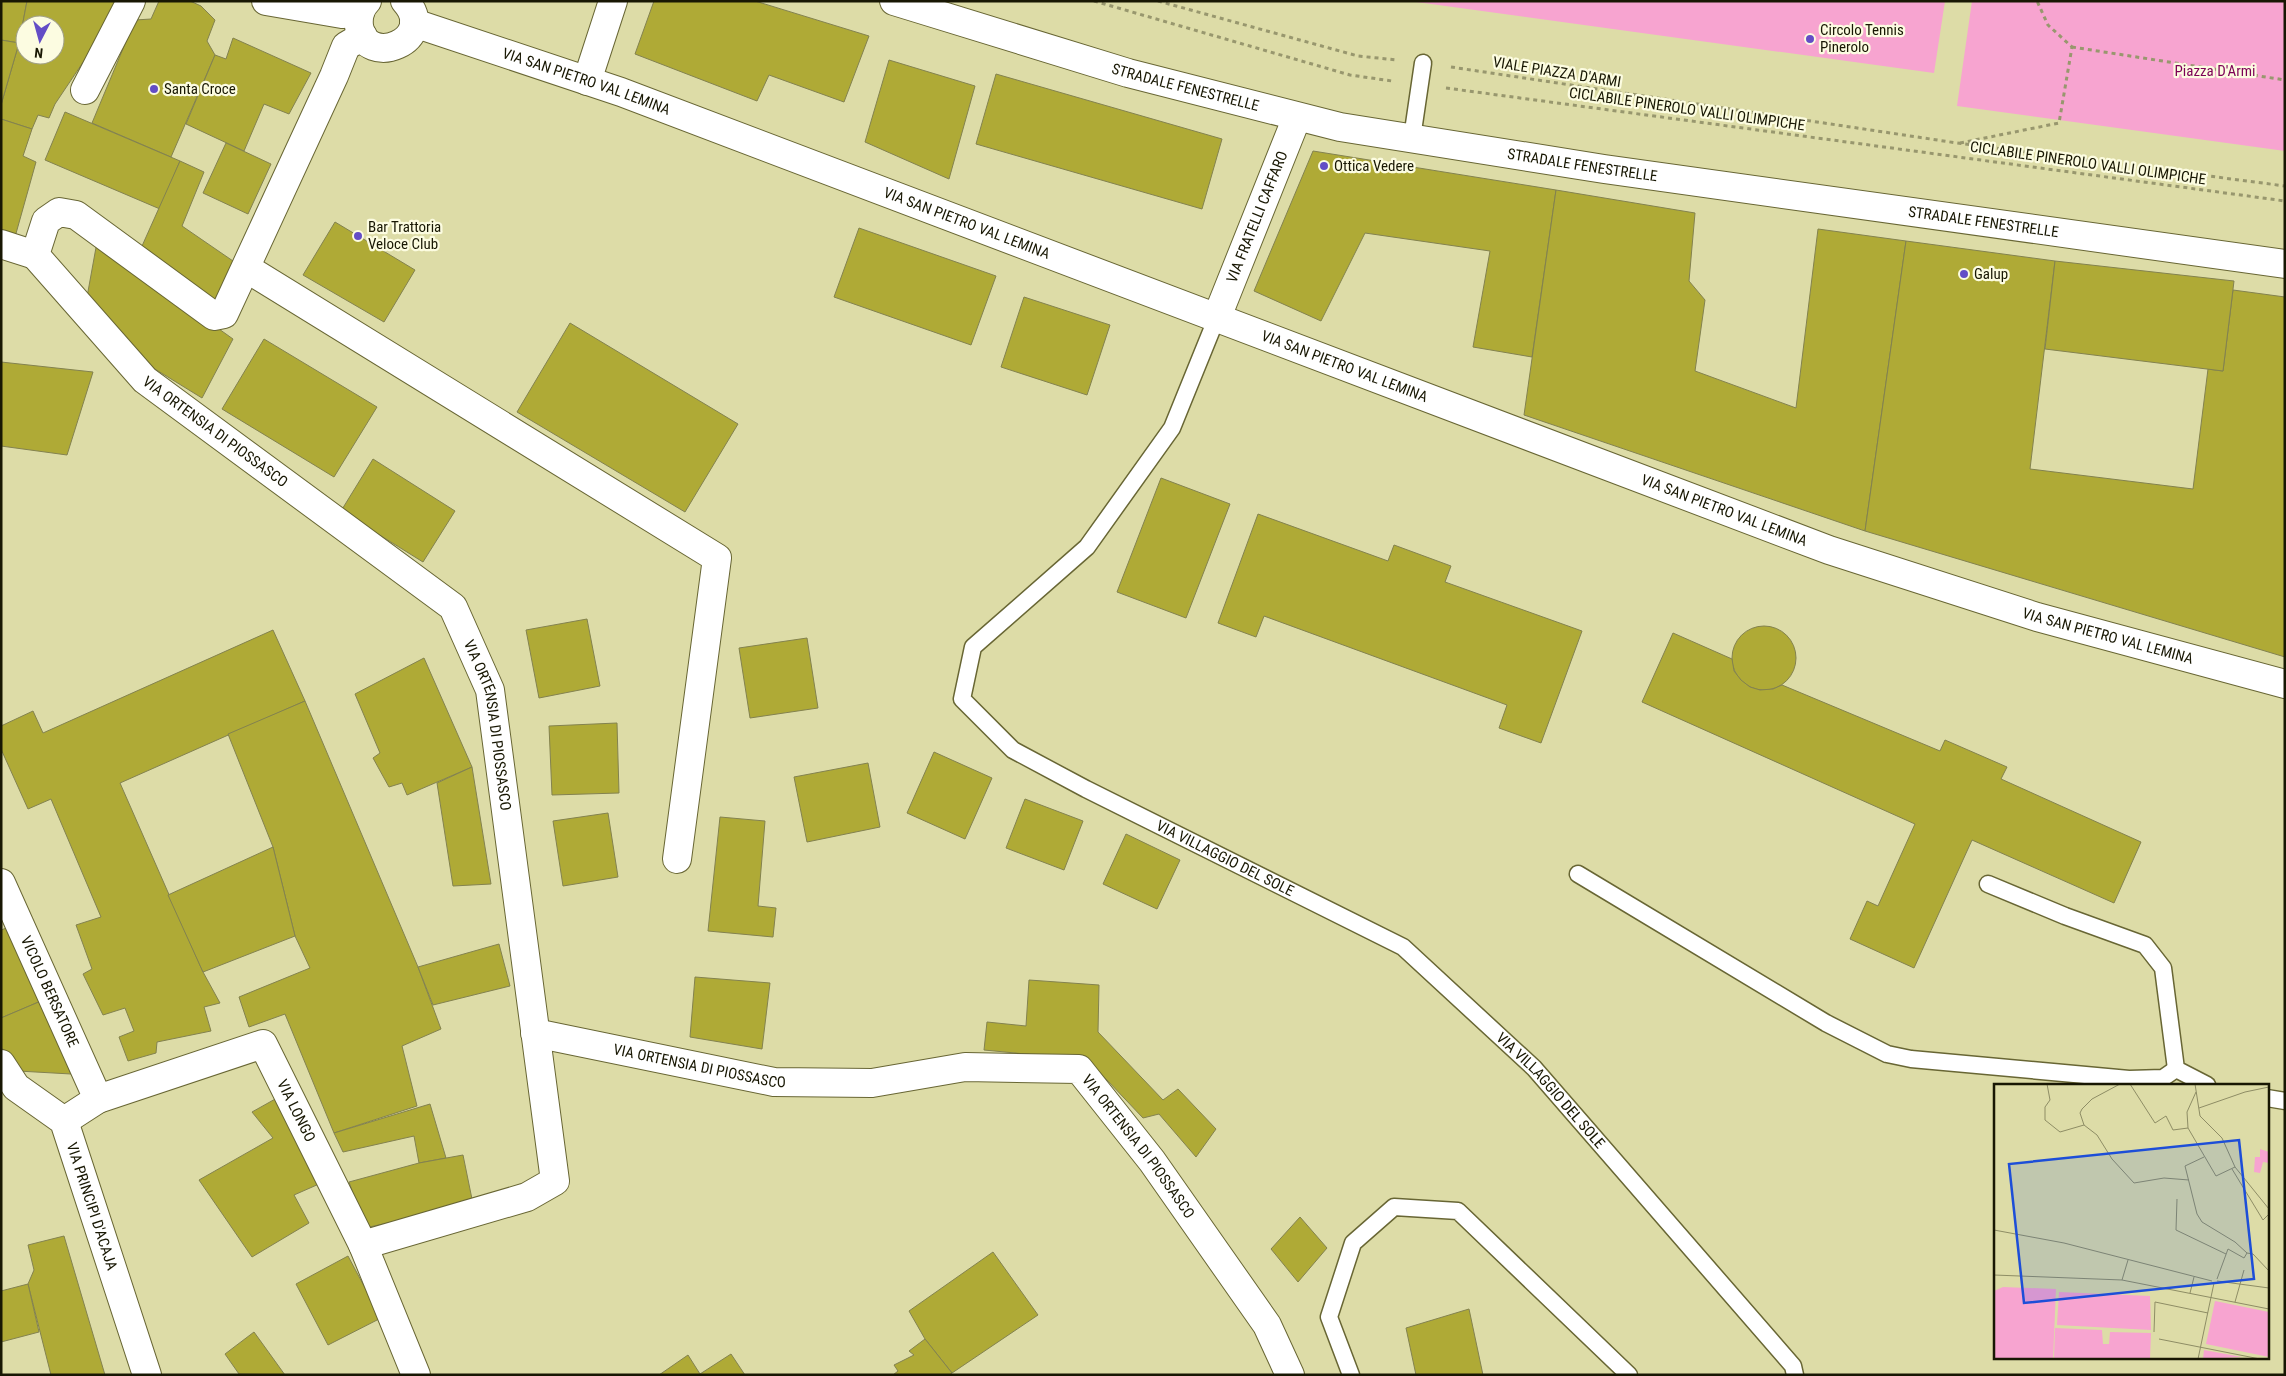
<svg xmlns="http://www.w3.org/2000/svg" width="2286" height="1376" font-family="'Roboto Condensed',sans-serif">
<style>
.green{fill:#f7a4d0}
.building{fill:#afaa36;stroke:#83824f;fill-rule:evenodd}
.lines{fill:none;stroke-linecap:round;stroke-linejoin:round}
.service-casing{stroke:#686634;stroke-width:19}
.minor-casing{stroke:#686634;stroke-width:30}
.secondary-casing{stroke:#686634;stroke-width:30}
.path{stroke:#98976e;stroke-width:3;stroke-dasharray:4 4;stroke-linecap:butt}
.service{stroke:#fff;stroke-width:16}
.minor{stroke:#fff;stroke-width:28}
.secondary{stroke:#fff;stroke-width:28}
.poi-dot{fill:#634dc6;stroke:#fcfce1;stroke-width:2}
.labels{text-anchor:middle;stroke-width:4.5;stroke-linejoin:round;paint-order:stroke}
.poi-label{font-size:15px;fill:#181703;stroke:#fcfce1;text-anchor:start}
.park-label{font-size:15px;fill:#7c0156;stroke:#fcfce1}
.street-label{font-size:15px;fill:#181703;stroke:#fcfce1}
.inset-road{fill:none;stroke:#8e8d65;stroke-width:1}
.view{fill:#1d4ed8;fill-opacity:0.15;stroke:#1d4ed8;stroke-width:2.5}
.inset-edge{fill:none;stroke:#181703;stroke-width:2.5}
</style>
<rect width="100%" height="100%" fill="#dddca7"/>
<g class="green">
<polygon points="1409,1 1945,1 1934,73"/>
<polygon points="1972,1 2285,1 2285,151 1957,106"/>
</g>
<g class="building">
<polygon points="1,1 27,1 19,43 1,40"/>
<path d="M27,1h89l-12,30 -49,73 -6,14 -11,-3 -6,14 -31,-10v-14l18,-62zM25,25h30v30h-30z"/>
<polygon points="159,1 190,1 201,6 215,20 207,41 215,55 171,157 92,123 135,20 151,19"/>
<polygon points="654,1 755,1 869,36 844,102 769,75 757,101 635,54"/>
<polygon points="233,38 311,73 289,114 264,104 244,151 186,124 215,55 226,59"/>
<polygon points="1,40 19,43 1,105"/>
<polygon points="889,60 975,86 949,179 865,142"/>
<polygon points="996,74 1222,139 1202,209 976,144"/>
<polygon points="65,112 180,161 160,209 45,160"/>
<polygon points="1,119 32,129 23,156 36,162 15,237 1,229"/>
<polygon points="226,143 271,164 248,214 203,193"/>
<polygon points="1313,151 1556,190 1532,357 1473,347 1490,251 1365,233 1321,321 1254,291"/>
<polygon points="180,161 204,172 182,226 233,261 214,306 138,255"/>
<polygon points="1556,190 1695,213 1689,281 1705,300 1695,371 1796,408 1818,229 1906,241 1865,531 1524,415"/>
<polygon points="335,222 415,270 384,322 303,275"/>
<polygon points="859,228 996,276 971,345 834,297"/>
<polygon points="1906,241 2055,261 2030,469 2193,489 2208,369 2223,371 2233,290 2285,297 2285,657 1865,531"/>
<polygon points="97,242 233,339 202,398 124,350 87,297"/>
<polygon points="2055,261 2234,281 2223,371 2045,349"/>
<polygon points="1024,297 1110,325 1087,395 1001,367"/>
<polygon points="570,323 738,424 685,512 517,412"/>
<polygon points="264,339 377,407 334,477 222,409"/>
<polygon points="1,362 93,372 67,455 1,446"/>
<polygon points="373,459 455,511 423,562 341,511"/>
<polygon points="1161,478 1230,504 1186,618 1117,592"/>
<polygon points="1258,514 1388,561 1394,545 1451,566 1445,582 1582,631 1541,743 1499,728 1507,705 1264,616 1256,637 1218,623"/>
<polygon points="587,619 600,686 539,698 526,630"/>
<circle cx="1764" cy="658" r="32"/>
<polygon points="273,630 305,701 120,783 203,972 220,1003 204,1007 211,1031 157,1042 156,1053 128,1061 119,1037 134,1031 125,1008 103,1015 83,974 92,969 76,925 101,917 51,799 28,809 1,749 1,726 33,711 43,733"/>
<polygon points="1673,633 1732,659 1734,671 1741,680 1750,687 1760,690 1773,689 1782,685 1940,751 1945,740 2007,767 2001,779 2141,842 2114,903 1972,840 1914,968 1850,939 1867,901 1878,906 1915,824 1642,702"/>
<polygon points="807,638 818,708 750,718 739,648"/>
<polygon points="424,658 472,767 407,795 402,783 389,787 373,758 380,753 355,694"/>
<polygon points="305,701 418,967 441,1029 402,1046 417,1106 334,1133 285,1014 249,1027 239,997 310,968 295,936 273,847 228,734"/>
<polygon points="617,723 619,793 552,795 549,726"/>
<polygon points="934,752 992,778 965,839 907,813"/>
<polygon points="868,763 880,827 807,842 794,777"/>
<polygon points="472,767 491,884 453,886 437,783"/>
<polygon points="1025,799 1083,821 1064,870 1006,848"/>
<polygon points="608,813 618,877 563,886 553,821"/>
<polygon points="720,817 765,821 758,906 776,908 773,937 708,931"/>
<polygon points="1126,834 1180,860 1157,909 1103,884"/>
<polygon points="273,847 295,936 203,972 168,895"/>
<polygon points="9,927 41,1001 1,1018 1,930"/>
<polygon points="499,944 510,986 433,1005 418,967"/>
<polygon points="695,977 770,983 762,1049 690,1037"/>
<polygon points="1029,980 1099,985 1098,1032 1163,1100 1178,1089 1216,1129 1196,1157 1159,1114 1143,1118 1088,1060 984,1050 987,1022 1026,1026"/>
<polygon points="41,1001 71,1074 18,1071 1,1047 1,1018"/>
<polygon points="277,1098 319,1184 294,1195 309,1223 252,1257 199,1180 273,1138 252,1112"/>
<polygon points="430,1104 446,1158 419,1163 414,1136 343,1152 334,1133"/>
<polygon points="463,1155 473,1204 365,1228 349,1182 419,1163"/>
<polygon points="1300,1217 1327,1248 1298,1282 1271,1249"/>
<polygon points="64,1236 105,1375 51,1375 28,1284 34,1270 28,1245"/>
<polygon points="993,1252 1038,1315 952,1373 925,1339 909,1311"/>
<polygon points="348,1256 381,1318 328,1345 296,1284"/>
<polygon points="28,1284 39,1332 1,1342 1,1291"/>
<polygon points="1469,1309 1483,1375 1416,1375 1406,1328"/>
<polygon points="254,1332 285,1375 239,1374 225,1354"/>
<polygon points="925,1339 952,1373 949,1375 893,1375 898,1371 894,1365 914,1355 909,1351"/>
<polygon points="731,1354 745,1375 659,1375 688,1355 700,1374"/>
</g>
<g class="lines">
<defs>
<g id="service">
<polyline points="1412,138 1423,63"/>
<path id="s1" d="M1217,317l-45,111 -85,119 -114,100 -11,52 51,51 73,39 317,158 131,121 259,298 2,9"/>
<polyline points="1578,874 1826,1023 1887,1054 1911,1059 2129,1079 2163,1078 2176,1069"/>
<polyline points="1988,884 2065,916 2145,945 2163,968 2176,1069 2207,1085"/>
<polyline points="2267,1098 2285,1101"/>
<polyline points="1351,1375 1329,1317 1353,1243 1394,1207 1458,1211 1629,1375"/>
</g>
<g id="minor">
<polyline points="266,1 342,14 360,12"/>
<path d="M367,1c-6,6 -9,16 -8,25 6,44 81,14 46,-25"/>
<path id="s2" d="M414,23l207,69 1208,458 208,67 248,67"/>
<path id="s3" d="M363,36l-17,10 -12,30 -110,238 -10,2 -138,-101 -17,-3 -13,9 -11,34 110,125 308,227 37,83 65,491 -28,16 -164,48"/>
<polyline points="587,81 613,1"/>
<polyline points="85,90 131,1"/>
<polyline points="1,244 35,255"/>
<polyline points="246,268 717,558 677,859"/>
<path id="s4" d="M1217,317l80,-200"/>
<path id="s5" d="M1,883l97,216"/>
<path id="s6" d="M535,1033l239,49 98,1 93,-16 114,2 73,92 115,164 23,50"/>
<path id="s7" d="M1,1064l15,23 48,34 83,254"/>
<path id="s8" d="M64,1121l34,-22 165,-55 100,201 53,130"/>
</g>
<g id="secondary">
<path id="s9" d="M894,1l234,72 212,54 264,42 681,95"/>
</g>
</defs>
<use href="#service" class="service-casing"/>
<use href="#minor" class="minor-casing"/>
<use href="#secondary" class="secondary-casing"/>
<g class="path">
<polyline points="1094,1 1350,75 1392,81"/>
<polyline points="1158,1 1358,56 1397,60"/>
<polyline points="2072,47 2285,80"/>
<polyline points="1451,67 1957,143 2285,186"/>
<polyline points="1446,88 2285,201"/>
<polyline points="1960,143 2059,123 2072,47 2048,25 2037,1"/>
</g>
<use href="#service" class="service"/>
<use href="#minor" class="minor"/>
<use href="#secondary" class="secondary"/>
</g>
<g class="poi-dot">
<circle cx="1810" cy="39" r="5"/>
<circle cx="154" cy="89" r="5"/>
<circle cx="1324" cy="166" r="5"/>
<circle cx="358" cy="236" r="5"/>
<circle cx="1964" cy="274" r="5"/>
</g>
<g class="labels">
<g class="poi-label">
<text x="1820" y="35">Circolo Tennis<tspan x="1820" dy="17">Pinerolo</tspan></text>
<text x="164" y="94">Santa Croce</text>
<text x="1334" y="171">Ottica Vedere</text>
<text x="368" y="232">Bar Trattoria<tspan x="368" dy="17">Veloce Club</tspan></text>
<text x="1974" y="279">Galup</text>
</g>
<g class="park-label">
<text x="2215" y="76">Piazza D'Armi</text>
</g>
<g class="street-label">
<text transform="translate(1557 72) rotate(9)" y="5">VIALE PIAZZA D'ARMI</text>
<text dy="5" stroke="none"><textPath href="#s2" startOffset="182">VIA SAN PIETRO VAL LEMINA</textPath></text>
<text dy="5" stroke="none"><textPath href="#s9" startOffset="304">STRADALE FENESTRELLE</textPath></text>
<text transform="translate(1687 109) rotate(8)" y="5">CICLABILE PINEROLO VALLI OLIMPICHE</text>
<text transform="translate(2088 163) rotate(8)" y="5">CICLABILE PINEROLO VALLI OLIMPICHE</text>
<text dy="5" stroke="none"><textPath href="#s9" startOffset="709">STRADALE FENESTRELLE</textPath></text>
<text dy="5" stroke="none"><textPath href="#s4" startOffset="108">VIA FRATELLI CAFFARO</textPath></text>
<text dy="5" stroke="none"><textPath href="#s2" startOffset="588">VIA SAN PIETRO VAL LEMINA</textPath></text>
<text dy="5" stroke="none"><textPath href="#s9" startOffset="1114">STRADALE FENESTRELLE</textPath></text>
<text dy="5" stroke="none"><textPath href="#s2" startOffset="992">VIA SAN PIETRO VAL LEMINA</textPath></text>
<text dy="5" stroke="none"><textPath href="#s3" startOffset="818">VIA ORTENSIA DI PIOSSASCO</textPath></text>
<text dy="5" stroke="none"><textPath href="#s2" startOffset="1398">VIA SAN PIETRO VAL LEMINA</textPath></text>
<text dy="5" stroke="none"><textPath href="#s2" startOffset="1802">VIA SAN PIETRO VAL LEMINA</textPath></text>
<text dy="5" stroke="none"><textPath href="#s3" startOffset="1238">VIA ORTENSIA DI PIOSSASCO</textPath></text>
<text dy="5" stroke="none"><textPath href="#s1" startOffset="781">VIA VILLAGGIO DEL SOLE</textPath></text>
<text dy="5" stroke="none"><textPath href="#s5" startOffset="119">VICOLO BERSATORE</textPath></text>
<text dy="5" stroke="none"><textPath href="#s6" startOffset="168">VIA ORTENSIA DI PIOSSASCO</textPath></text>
<text dy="5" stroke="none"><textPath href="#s1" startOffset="1186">VIA VILLAGGIO DEL SOLE</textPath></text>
<text dy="5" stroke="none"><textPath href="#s8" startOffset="289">VIA LONGO</textPath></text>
<text dy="5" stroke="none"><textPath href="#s6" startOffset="648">VIA ORTENSIA DI PIOSSASCO</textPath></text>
<text dy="5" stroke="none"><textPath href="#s7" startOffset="176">VIA PRINCIPI D'ACAJA</textPath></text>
</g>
</g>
<g transform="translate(1994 1084)">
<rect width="275" height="275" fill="#dddca7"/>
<path d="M266,65l9,3v11l-6,-1 -3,11 -6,-1 1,-15h5zM9,203l53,2 -3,70h-59v-68zM65,208l91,4 1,34 -94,-5zM221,217l54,11v45l-63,-13zM61,244l47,2 1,14h6l1,-12 41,1 -1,26h-96zM210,266l38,7 -39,2z" fill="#f7a4d0"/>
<path class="inset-road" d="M53,0l3,16 -5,7v13l15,12 24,-7 -4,-12 2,-4 10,-10 28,-15M136,0l25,39 11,-7 7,14 15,-2M201,0l5,32 22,22 13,29 34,42M202,8l-9,20 1,16 28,48 19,-9M205,24l46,-16 24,-5M90,41l13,10 15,24 22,24 30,-5 25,2M210,73l-19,9 12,48 5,8 33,20 12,11 -3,5 -16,-9 -11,30M238,85l31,51 6,-6M183,115l-1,31 50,24M0,146l70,13 148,38M253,169l6,1 16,17M0,191l128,5 147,29M128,196l6,-20M223,197l52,7M196,209l4,-16M241,218l9,-32M160,248l1,-30 53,11M165,255l101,20M204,275l16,-76"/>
<path class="view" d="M245,56l15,139 -230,24 -15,-139z"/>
<rect width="275" height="275" class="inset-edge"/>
</g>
<rect width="2286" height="1376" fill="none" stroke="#181703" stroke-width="5"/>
<g transform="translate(40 40) rotate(186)"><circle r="24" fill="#fcfce1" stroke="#a1a088"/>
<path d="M0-4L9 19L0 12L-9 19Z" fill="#634dc6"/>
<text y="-8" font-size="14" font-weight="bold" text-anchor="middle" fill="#181703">N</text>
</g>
</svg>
